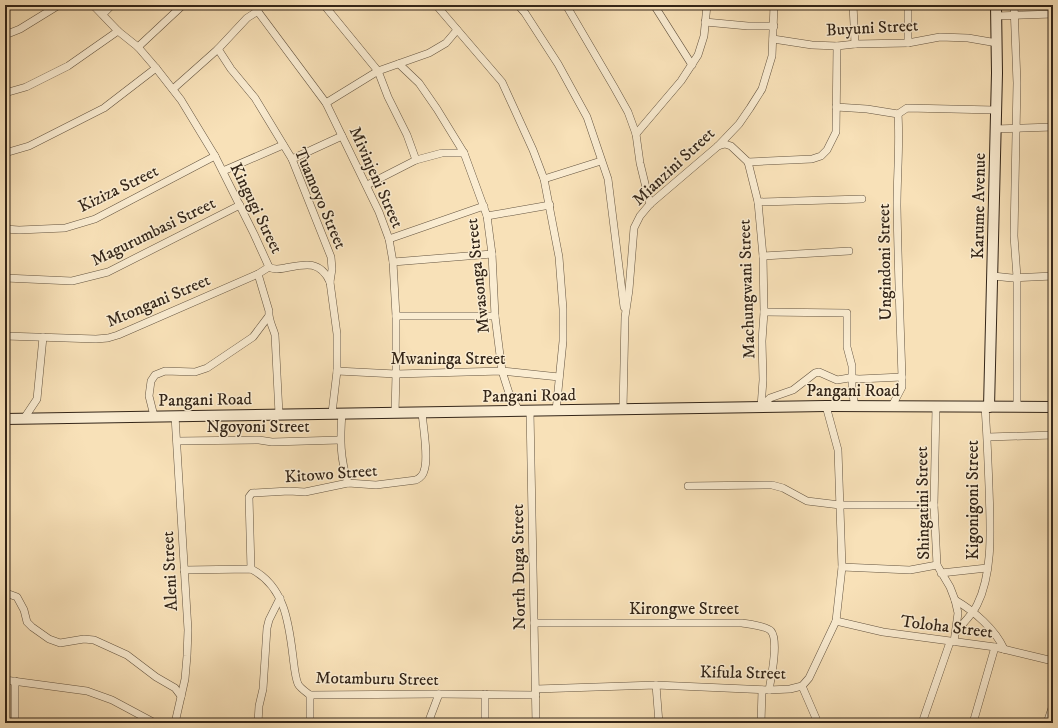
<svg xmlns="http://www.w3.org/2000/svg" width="1058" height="728" font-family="'IM FELL DW Pica',serif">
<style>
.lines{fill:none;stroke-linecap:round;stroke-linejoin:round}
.minor-casing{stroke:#645440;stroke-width:8}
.secondary-casing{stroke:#332518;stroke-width:12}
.minor{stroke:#faecd1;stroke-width:7}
.secondary{stroke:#faecd1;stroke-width:10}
.labels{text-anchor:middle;stroke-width:3;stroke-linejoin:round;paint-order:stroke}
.street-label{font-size:17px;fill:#332518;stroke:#faecd1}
</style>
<rect width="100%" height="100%" fill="#f8e1b8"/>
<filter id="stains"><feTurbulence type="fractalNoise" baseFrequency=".005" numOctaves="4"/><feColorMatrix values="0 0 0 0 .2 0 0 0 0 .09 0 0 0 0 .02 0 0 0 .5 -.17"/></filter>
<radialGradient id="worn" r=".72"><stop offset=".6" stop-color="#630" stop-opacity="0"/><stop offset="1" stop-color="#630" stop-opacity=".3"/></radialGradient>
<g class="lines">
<defs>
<g id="minor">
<path d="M93,5l25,26 20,16 18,21 25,32 34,56 39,78 15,33c6,3 10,2 16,1 20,-4 35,-8 45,14l7,52v37l-5,42"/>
<polyline points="253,5 326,103 379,212 389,239 393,262 396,316 396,374 395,413"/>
<polyline points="324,5 378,71 388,97 407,135 416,160"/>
<polyline points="436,5 502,82 533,150 544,179 559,257 563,309 563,341 556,411"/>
<polyline points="518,5 525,13 558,64 587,117 608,179 624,307"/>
<polyline points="566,5 614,87 628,112 636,134 640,163 650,204"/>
<polyline points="654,5 692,65"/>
<polyline points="853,5 855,44"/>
<polyline points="908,5 908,43"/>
<polyline points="1014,5 1017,83 1014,236 1017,277 1017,407"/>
<polyline points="103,14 112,5"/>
<polyline points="996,16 1053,14"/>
<polyline points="705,22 748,26 774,26"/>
<polyline points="5,35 20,29 59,5"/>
<polyline points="773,39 812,45 837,46 855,44 908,43 940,37 968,38 997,43"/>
<polyline points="138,47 183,5"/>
<polyline points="218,49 231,69 255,98 292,159 331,257 332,269 330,282"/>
<polyline points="399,64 419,83 437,109 464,153 487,216 492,254 495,316 502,371 509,393 519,411"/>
<polyline points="173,89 218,49 247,18 258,11"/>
<polyline points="5,93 26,87 68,66 118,31"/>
<polyline points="326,103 378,71 429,53 446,43 457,30"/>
<polyline points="836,107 867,109 898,114"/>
<polyline points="898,114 907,108 995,110"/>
<polyline points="995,129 1053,127"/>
<polyline points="636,134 681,81 698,55 704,36 707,5"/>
<polyline points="718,146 725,144 731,146 748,162 758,202 763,256 764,312 762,341 763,380 761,407"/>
<polyline points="5,153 29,146 104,108 156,68"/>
<polyline points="292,159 342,136"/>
<polyline points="748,162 812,159 821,156 827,150 836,132 837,46"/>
<polyline points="223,171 283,145"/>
<polyline points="544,179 601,161"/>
<polyline points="367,185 416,160 442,153 464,153"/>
<polyline points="758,202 862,199"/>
<polyline points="487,216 550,205"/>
<polyline points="5,229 19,230 65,228 95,219 215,156"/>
<polyline points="389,239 484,206"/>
<polyline points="763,256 849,251"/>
<polyline points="393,262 492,254"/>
<path d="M258,274l11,37c-1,9 4,16 6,24l4,79"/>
<polyline points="993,276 1012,278 1053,276"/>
<polyline points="5,278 72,281 108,272 240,205"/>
<polyline points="764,312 847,313 847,347 852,366 852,391 855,406"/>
<polyline points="396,316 495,316"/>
<polyline points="5,336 96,339 108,338 118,335 258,274 269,267"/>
<polyline points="337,371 396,374 502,371 559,377"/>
<path d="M892,406l10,-19v-10c-2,-57 -4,-114 -5,-171 0,-31 3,-61 1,-92"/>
<polyline points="761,407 770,398 793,390 815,373 819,372 837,380 849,378 859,379 902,377"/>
<polyline points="936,407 934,505 937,565 950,587 955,600 958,613 954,642"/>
<polyline points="623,409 625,317 629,290 634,228 640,216 650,204 718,146 739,124 750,108 762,89 772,56 774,5"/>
<polyline points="530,411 536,723"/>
<path d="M342,413c-2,26 -2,45 6,70"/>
<polyline points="154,416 149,396 151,381 155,375 165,371 195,372 207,368 253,337 268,317"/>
<polyline points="25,417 37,399 43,337"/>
<polyline points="988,437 1053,435"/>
<polyline points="177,441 259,440 272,442 340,440"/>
<polyline points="688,486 772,485 783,488 807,501 840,505 934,505"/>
<polyline points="842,567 910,570 937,565"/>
<path d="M251,569l-2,-72 3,-4 37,-2 16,1 43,-9 28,2 40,-5c4,-2 7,-4 8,-9 5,-13 -1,-44 -2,-59"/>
<path d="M184,570l67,-1c34,17 38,55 42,88 1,8 2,20 5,27 2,4 8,8 12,11l129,-1 97,1"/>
<polyline points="941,573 987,568"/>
<polyline points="5,591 6,593 17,597 24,610 27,622 32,627 49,639 60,643 84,639 94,640 127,655 156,677 175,688 181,696"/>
<path d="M955,600c19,11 40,29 49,49"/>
<polyline points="836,621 883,632 995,647 1053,661"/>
<path d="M534,623h208c6,1 25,3 29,8 8,9 0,48 -2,59"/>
<path d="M956,632c7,-9 16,-17 21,-27 17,-34 13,-81 12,-118 -1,-27 -2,-53 -4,-80"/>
<polyline points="5,680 87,691 112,700 155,723"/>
<polyline points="15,681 15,723"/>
<polyline points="656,685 659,723"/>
<polyline points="802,686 818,723"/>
<polyline points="536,689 656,685 769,690 790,689 802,686 809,678 836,621 842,567 838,450 826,406"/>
<polyline points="485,694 485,723"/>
<polyline points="310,695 310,723"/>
<polyline points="175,723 185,679 187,656 188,630 175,416"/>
<polyline points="258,723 259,706 263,689 267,628 269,620 280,598"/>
<polyline points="428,723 439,694"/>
<polyline points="761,723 762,690"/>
<polyline points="922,723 950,642"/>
<polyline points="973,723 995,647"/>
<polyline points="1047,723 1053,705"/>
</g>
<g id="secondary">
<polyline points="989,407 997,73 996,5"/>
<polyline points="5,419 826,406 1053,407"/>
</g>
</defs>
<use href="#minor" class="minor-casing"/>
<use href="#secondary" class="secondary-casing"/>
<use href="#minor" class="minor"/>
<use href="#secondary" class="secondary"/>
</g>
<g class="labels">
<g class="street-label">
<text transform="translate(872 27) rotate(-3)" y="6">Buyuni Street</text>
<text transform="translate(673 166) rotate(-43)" y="6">Mianzini Street</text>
<text transform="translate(377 177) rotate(66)" y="6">Mivinjeni Street</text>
<text transform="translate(118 188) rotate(-26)" y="6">Kiziza Street</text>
<text transform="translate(321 198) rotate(67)" y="6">Tuamoyo Street</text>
<text transform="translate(978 206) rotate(-89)" y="6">Karume Avenue</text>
<text transform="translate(257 208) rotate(64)" y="6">Kingugi Street</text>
<text transform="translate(153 231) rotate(-26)" y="6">Magurumbasi Street</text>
<text transform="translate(884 262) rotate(-91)" y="6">Ungindoni Street</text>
<text transform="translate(477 276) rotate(-96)" y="6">Mwasonga Street</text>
<text transform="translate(746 289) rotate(-92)" y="6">Machungwani Street</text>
<text transform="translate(158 300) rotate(-23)" y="6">Mtongani Street</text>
<text x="448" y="364">Mwaninga Street</text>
<text x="853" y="396">Pangani Road</text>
<text transform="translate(529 395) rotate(-1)" y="6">Pangani Road</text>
<text transform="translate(205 399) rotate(-1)" y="6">Pangani Road</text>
<text x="258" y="432">Ngoyoni Street</text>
<text transform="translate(331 473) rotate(-4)" y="6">Kitowo Street</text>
<text transform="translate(972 500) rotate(-90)" y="6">Kigonigoni Street</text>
<text transform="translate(922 503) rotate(-91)" y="6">Shingatini Street</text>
<text transform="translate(518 567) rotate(-91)" y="6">North Duga Street</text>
<text transform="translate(169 571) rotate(-93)" y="6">Aleni Street</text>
<text x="684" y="614">Kirongwe Street</text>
<text transform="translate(947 626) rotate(7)" y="6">Toloha Street</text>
<text transform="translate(743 672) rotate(1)" y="6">Kifula Street</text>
<text transform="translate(377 678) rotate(1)" y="6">Motamburu Street</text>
</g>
</g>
<rect width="1058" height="728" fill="none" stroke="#f8e1b8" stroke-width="20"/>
<rect x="6" y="6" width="1046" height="716" fill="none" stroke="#332518" stroke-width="2"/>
<rect x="10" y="10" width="1038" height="708" fill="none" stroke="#332518"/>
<rect width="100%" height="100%" filter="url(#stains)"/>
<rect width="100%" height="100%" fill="url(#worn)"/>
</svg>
